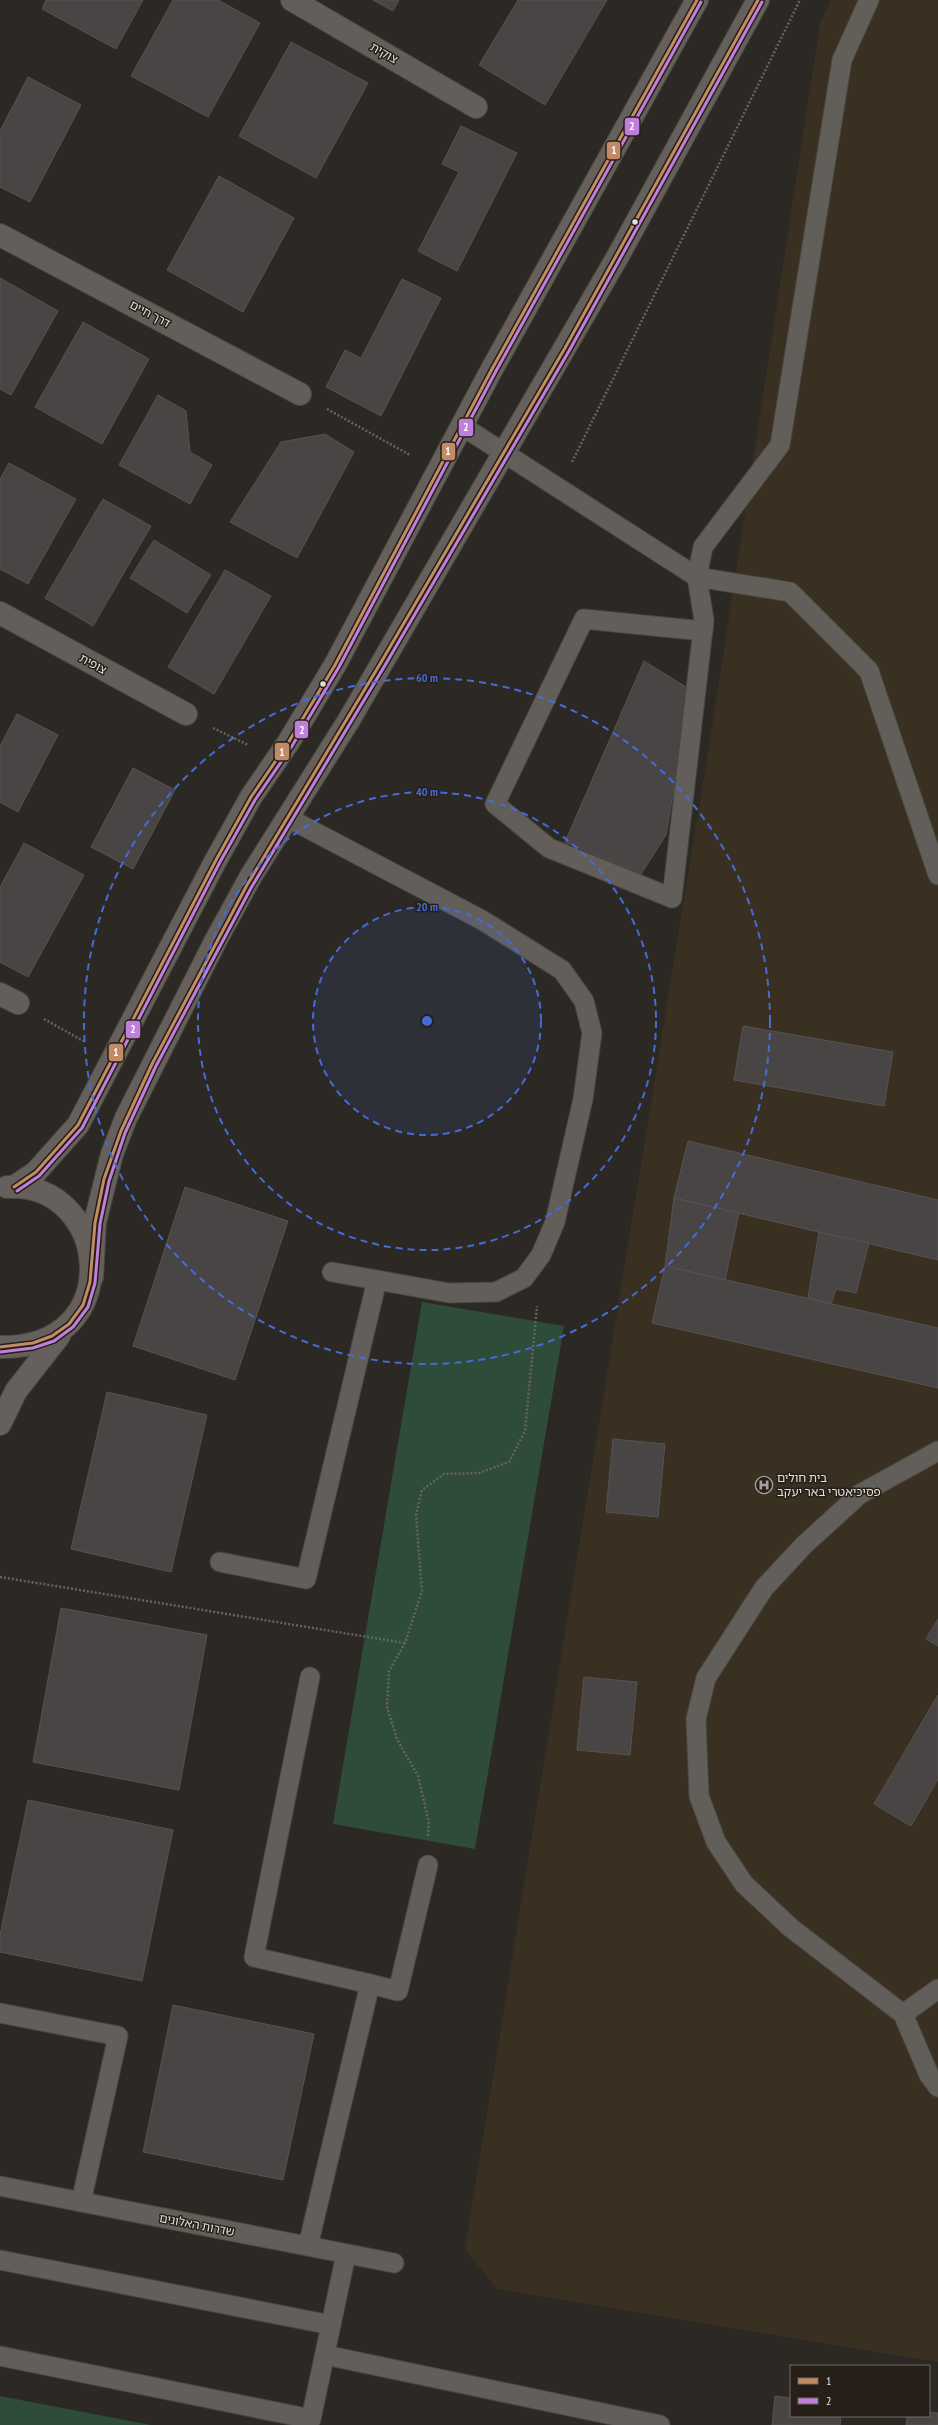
<svg xmlns="http://www.w3.org/2000/svg" width="938" height="2425" font-family="'PT Sans Narrow','Noto Sans Hebrew',sans-serif">
<style>
.built{fill:#3a3022}
.green{fill:#2f4b39}
.building{fill:#494545;stroke:#565353}
.lines{fill:none;stroke-linecap:round;stroke-linejoin:round}
.lane-casing{stroke:#4a4642;stroke-width:21}
.street-casing{stroke:#4a4642;stroke-width:24}
.secondary-casing{stroke:#4a4642;stroke-width:24}
.path{stroke:#676460;stroke-width:2.5;stroke-dasharray:2 2;stroke-linecap:butt}
.lane{stroke:#625f5b;stroke-width:19}
.street{stroke:#625f5b;stroke-width:22}
.secondary{stroke:#65605b;stroke-width:22}
.bus-1-casing{stroke:#261f17;stroke-width:6}
.bus-2-casing{stroke:#261f17;stroke-width:6}
.bus-1{stroke:#c18c65;stroke-width:3}
.bus-2{stroke:#c07fdc;stroke-width:3}
.ring{fill:none;stroke:#456bd8;stroke-width:2;stroke-dasharray:7 5}
.bus-dot{fill:#e4dfd9;stroke:#261f17;stroke-width:1.5}
.labels{text-anchor:middle;stroke-width:3;stroke-linejoin:round;paint-order:stroke}
.street-label{font-size:12px;fill:#e4dfd9;stroke:#261f17}
.poi-label{font-size:12px;fill:#e4dfd9;stroke:#261f17;text-anchor:start}
.centre{fill:#456bd8;stroke:#261f17;stroke-width:2}
.ring-label{font-size:12px;text-anchor:middle;font-weight:bold;fill:#456bd8;stroke:#261f17;stroke-width:3;stroke-linejoin:round;paint-order:stroke}
.line-badge{stroke:#261f17;stroke-width:1.5}
.badge-label{font-size:11px;text-anchor:middle;font-weight:bold;fill:#fff}
</style>
<rect width="100%" height="100%" fill="#2c2824"/>
<polygon class="built" points="831,0 938,0 938,2362 497,2289 465,2249 713,721 820,24"/>
<g class="green">
<polygon points="422,1302 564,1326 475,1849 333,1824"/>
<polygon points="0,2396 151,2425 0,2425"/>
</g>
<g class="building">
<polygon points="46,0 143,0 116,49 42,9"/>
<polygon points="173,0 218,0 260,23 208,117 131,76"/>
<polygon points="373,0 399,0 393,11"/>
<polygon points="518,0 607,0 545,105 479,65"/>
<polygon points="291,42 368,83 316,178 239,136"/>
<polygon points="28,77 81,105 30,202 0,187 0,131"/>
<polygon points="461,126 517,153 457,271 418,251 459,172 442,164"/>
<polygon points="219,176 294,218 243,312 167,270"/>
<polygon points="0,278 58,311 11,395 0,389"/>
<polygon points="402,279 441,298 381,416 326,387 345,350 361,358"/>
<polygon points="83,322 149,359 102,444 35,407"/>
<polygon points="158,395 186,411 190,452 212,465 190,504 119,465"/>
<polygon points="325,434 354,452 297,558 230,522 281,442"/>
<polygon points="9,463 76,499 28,584 0,569 0,479"/>
<polygon points="103,499 151,526 93,626 45,598"/>
<polygon points="154,540 211,575 187,613 130,578"/>
<polygon points="225,570 271,596 214,694 168,667"/>
<polygon points="644,661 691,690 666,835 641,874 565,842"/>
<polygon points="17,714 58,735 18,812 0,802 0,746"/>
<polygon points="133,768 175,790 133,869 91,847"/>
<polygon points="24,843 84,875 28,977 0,962 0,887"/>
<polygon points="743,1026 893,1052 884,1106 734,1080"/>
<polygon points="688,1141 938,1200 938,1260 674,1198"/>
<polygon points="185,1187 288,1221 235,1380 133,1346"/>
<polygon points="674,1198 739,1213 725,1280 665,1266"/>
<polygon points="819,1232 869,1243 856,1293 836,1289 831,1304 808,1298"/>
<polygon points="665,1266 938,1328 938,1388 652,1323"/>
<polygon points="107,1392 207,1415 171,1572 71,1549"/>
<polygon points="613,1439 665,1444 658,1517 606,1512"/>
<polygon points="61,1608 207,1635 179,1790 33,1762"/>
<polygon points="938,1619 938,1646 926,1639"/>
<polygon points="584,1677 637,1682 630,1755 577,1750"/>
<polygon points="938,1695 938,1779 911,1826 874,1804"/>
<polygon points="28,1800 173,1830 142,1981 0,1952 0,1935"/>
<polygon points="173,2005 314,2034 283,2180 143,2152"/>
<polygon points="775,2396 791,2398 791,2416 841,2416 840,2425 772,2425"/>
<polygon points="929,2412 938,2413 938,2425 906,2425 907,2416 929,2416"/>
</g>
<g class="lines">
<defs>
<g id="lane">
<polyline points="462,426 697,577 790,592 869,671 938,875"/>
<polyline points="704,620 672,898 549,848 495,804 584,619 703,631 704,620 697,577 703,547 780,445 842,60 869,0"/>
<polyline points="288,818 482,920 562,970 584,1001 592,1033 583,1099 555,1222 541,1255 524,1278 496,1292 449,1293 332,1272"/>
<polyline points="938,1451 860,1494 804,1545 764,1588 706,1678 696,1719 699,1796 716,1842 744,1884 791,1928 903,2014 929,2075 938,2087"/>
<polyline points="220,1562 306,1579 377,1280"/>
<polyline points="370,1984 398,1991 428,1865"/>
<polyline points="0,2013 118,2036 81,2202"/>
<polyline points="903,2014 938,1989"/>
<polyline points="0,2186 394,2263"/>
<polyline points="308,2246 370,1984 254,1957 310,1677"/>
<polyline points="0,2260 331,2325"/>
<polyline points="325,2355 660,2425"/>
<polyline points="0,2356 311,2419 346,2254"/>
</g>
<g id="street">
<polyline points="292,0 476,107"/>
<polyline points="0,235 300,394"/>
<polyline points="0,613 186,714"/>
<polyline points="0,994 18,1003"/>
</g>
<g id="secondary">
<polyline points="14,1187 36,1172 78,1125 216,860 251,797 288,743 335,665 492,369 697,0"/>
<polyline points="92,1277 95,1222 112,1154 126,1118 216,940 251,876 349,720 618,256 758,0"/>
<path d="M0,1347c129,3 111,-166 7,-160"/>
<polyline points="0,1424 16,1391 59,1336"/>
</g>
</defs>
<use href="#lane" class="lane-casing"/>
<use href="#street" class="street-casing"/>
<use href="#secondary" class="secondary-casing"/>
<g class="path">
<polyline points="327,409 410,455"/>
<polyline points="572,462 800,0"/>
<polyline points="213,728 248,745"/>
<polyline points="44,1019 85,1042"/>
<polyline points="0,1577 405,1643"/>
<polyline points="428,1836 429,1823 418,1776 397,1739 387,1707 389,1671 405,1643 422,1591 416,1515 422,1490 444,1474 479,1473 509,1462 525,1431 537,1306"/>
</g>
<use href="#lane" class="lane"/>
<use href="#street" class="street"/>
<use href="#secondary" class="secondary"/>
<defs>
<g id="bus-1">
<polyline points="14,1187 36,1172 78,1125 216,860 251,797 288,743 335,665 492,369 697,0"/>
<polyline points="0,1347 33,1343 52,1336 69,1324 83,1305 90,1282 95,1223 104,1179 121,1131 152,1064 247,885 380,664 565,348 758,0"/>
</g>
<g id="bus-2">
<polyline points="17,1191 39,1176 82,1128 220,862 255,800 292,746 339,667 496,371 701,2"/>
<polyline points="0,1352 33,1348 54,1341 73,1327 88,1307 95,1283 100,1224 109,1181 125,1133 156,1066 251,888 384,667 569,351 762,2"/>
</g>
</defs>
<use href="#bus-1" class="bus-1-casing"/>
<use href="#bus-2" class="bus-2-casing"/>
<use href="#bus-1" class="bus-1"/>
<use href="#bus-2" class="bus-2"/>
</g>
<circle cx="427" cy="1021" r="114" fill="#456bd8" fill-opacity=".12"/>
<g class="ring">
<circle cx="427" cy="1021" r="114"/>
<circle cx="427" cy="1021" r="229"/>
<circle cx="427" cy="1021" r="343"/>
</g>
<defs>
<symbol id="hospital-ring" viewBox="-11 -11 22 22"><circle r="9.5" fill="#261f17" stroke="#a49f9a" stroke-width="1.5"/><path d="M-5-5h3v3.5h4V-5h3V5h-3V1.5h-4V5h-3Z" fill="#a49f9a"/></symbol>
</defs>
<g fill-rule="evenodd">
<use href="#hospital-ring" x="754" y="1475" width="20" height="20"/>
</g>
<g class="bus-dot">
<circle cx="635" cy="222" r="3.5"/>
<circle cx="323" cy="684" r="3.5"/>
</g>
<g class="labels">
<g class="street-label">
<text transform="translate(384 53) rotate(30)" y="4">צוקית</text>
<text transform="translate(150 314) rotate(28)" y="4">דרך חיים</text>
<text transform="translate(93 664) rotate(29)" y="4">צופית</text>
<text transform="translate(197 2225) rotate(11)" y="4">שדרות האלונים</text>
</g>
<g class="poi-label">
<text x="777" y="1482">בית חולים<tspan x="777" dy="14">פסיכיאטרי באר יעקב</tspan></text>
</g>
</g>
<circle cx="427" cy="1021" r="6" class="centre"/>
<g class="ring-label">
<text x="427" y="682">60 m</text>
<text x="427" y="796">40 m</text>
<text x="427" y="911">20 m</text>
</g>
<g class="line-badge">
<rect x="624" y="117" width="16" height="19" rx="4" fill="#c07fdc"/>
<rect x="606" y="141" width="15" height="19" rx="4" fill="#c18c65"/>
<rect x="458" y="418" width="16" height="19" rx="4" fill="#c07fdc"/>
<rect x="441" y="442" width="15" height="19" rx="4" fill="#c18c65"/>
<rect x="294" y="720" width="15" height="19" rx="4" fill="#c07fdc"/>
<rect x="274" y="742" width="16" height="19" rx="4" fill="#c18c65"/>
<rect x="125" y="1020" width="16" height="19" rx="4" fill="#c07fdc"/>
<rect x="108" y="1043" width="16" height="19" rx="4" fill="#c18c65"/>
</g>
<g class="badge-label">
<text x="632" y="130">2</text>
<text x="614" y="154">1</text>
<text x="466" y="431">2</text>
<text x="448" y="455">1</text>
<text x="302" y="734">2</text>
<text x="282" y="756">1</text>
<text x="133" y="1033">2</text>
<text x="116" y="1056">1</text>
</g>
<rect x="790" y="2365" width="140" height="52" fill="#261f17" stroke="#726c65"/>
<rect x="798" y="2378" width="20" height="6" fill="#c18c65" stroke="#726c65"/>
<text x="826" y="2385" font-size="12" fill="#e4dfd9">1</text>
<rect x="798" y="2398" width="20" height="6" fill="#c07fdc" stroke="#726c65"/>
<text x="826" y="2405" font-size="12" fill="#e4dfd9">2</text>
</svg>
